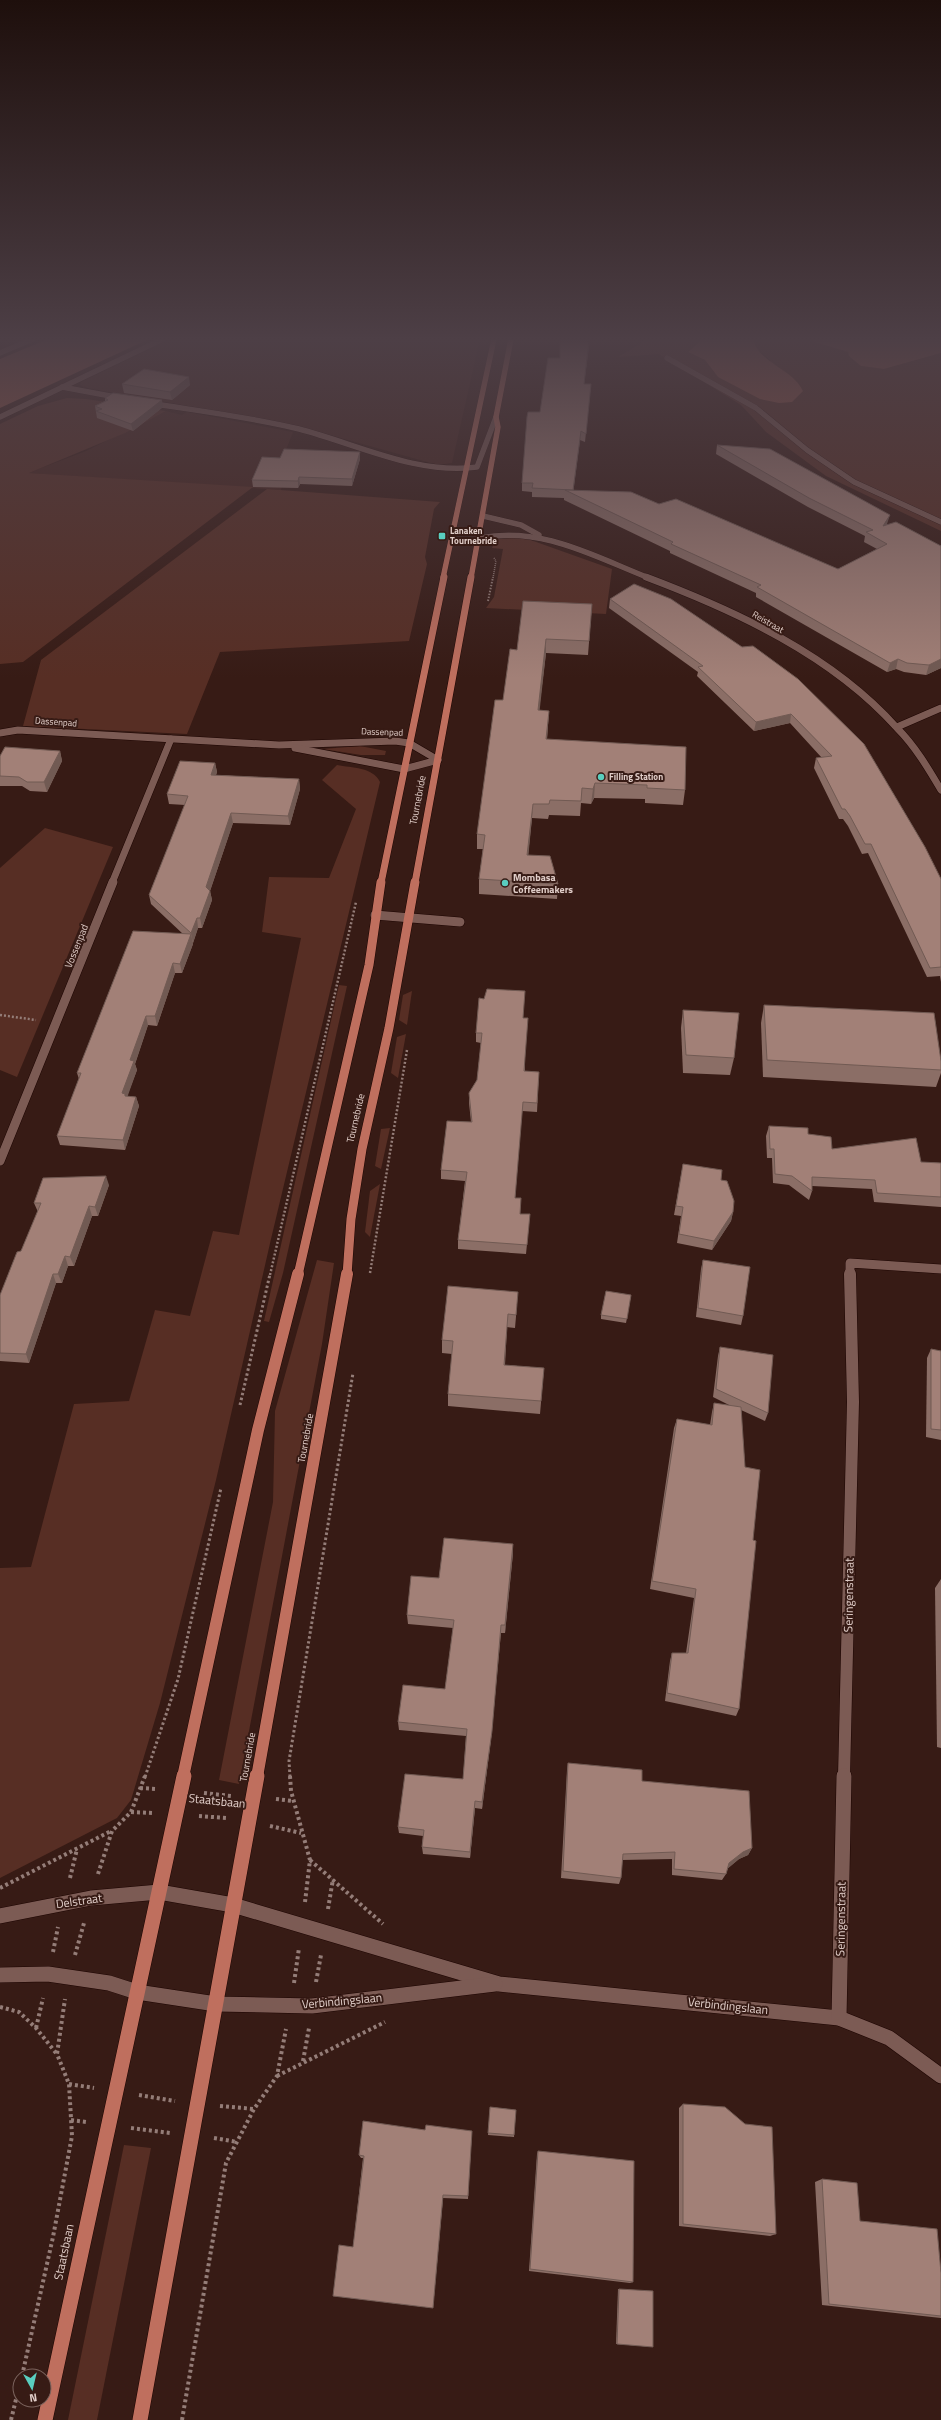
<svg xmlns="http://www.w3.org/2000/svg" width="941" height="2420" font-family="'Titillium Web',sans-serif">
<style>
.built{fill:#45231c}
.green{fill:#572e24}
.water{fill:#9c5848}
.lines{fill:none;stroke-linecap:round;stroke-linejoin:round}
.minor-far4-casing{stroke:#1d0502;stroke-width:6}
.minor-far3-casing{stroke:#1d0502;stroke-width:8}
.minor-far2-casing{stroke:#1d0502;stroke-width:10}
.minor-far1-casing{stroke:#1d0502;stroke-width:13}
.minor-casing{stroke:#1d0502;stroke-width:16}
.major-far4-casing{stroke:#1d0502;stroke-width:6}
.major-far3-casing{stroke:#1d0502;stroke-width:8}
.major-far2-casing{stroke:#1d0502;stroke-width:10}
.major-far1-casing{stroke:#1d0502;stroke-width:13}
.major-casing{stroke:#1d0502;stroke-width:16}
.path-far4{stroke:#947d78;stroke-width:1.5;stroke-dasharray:1 1;stroke-linecap:butt}
.path-far3{stroke:#947d78;stroke-width:2;stroke-dasharray:1.5 1.5;stroke-linecap:butt}
.path-far2{stroke:#947d78;stroke-width:2.5;stroke-dasharray:2 2;stroke-linecap:butt}
.path-far1{stroke:#947d78;stroke-width:3;stroke-dasharray:2.5 2.5;stroke-linecap:butt}
.path{stroke:#947d78;stroke-width:4;stroke-dasharray:3 3;stroke-linecap:butt}
.minor-far4{stroke:#7c5b54;stroke-width:5.5}
.minor-far3{stroke:#7c5b54;stroke-width:7}
.minor-far2{stroke:#7c5b54;stroke-width:9}
.minor-far1{stroke:#7c5b54;stroke-width:12}
.minor{stroke:#7c5b54;stroke-width:15}
.major-far4{stroke:#bf6f5e;stroke-width:5.5}
.major-far3{stroke:#bf6f5e;stroke-width:7}
.major-far2{stroke:#bf6f5e;stroke-width:9}
.major-far1{stroke:#bf6f5e;stroke-width:12}
.major{stroke:#bf6f5e;stroke-width:15}
.wall{fill:#8b6e66}
.shaded-wall{fill:#715a53}
.building{fill:#a28077;stroke:#715a53}
.poi-dot{fill:#59cebf;stroke:#371b15;stroke-width:1.5}
.labels{text-anchor:middle;stroke-width:4;stroke-linejoin:round;paint-order:stroke}
.far-poi-label{font-size:9px;font-weight:bold;fill:#e1cec9;stroke:#371b15;text-anchor:start}
.far-street-label{font-size:9px;fill:#e1cec9;stroke:#371b15}
.street-label{font-size:10px;fill:#e1cec9;stroke:#371b15}
.poi-label{font-size:10px;font-weight:bold;fill:#e1cec9;stroke:#371b15;text-anchor:start}
.near-street-label{font-size:12px;fill:#e1cec9;stroke:#371b15}
</style>
<rect width="100%" height="100%" fill="#371b15"/>
<g class="built">
<polygon points="170,339 480,339 452,463 438,465 294,425 88,388 80,385 81,382"/>
<polygon points="166,411 182,415 187,412 293,432 274,481 283,482 281,490 28,473 86,451"/>
</g>
<g class="green">
<polygon points="648,339 703,339 688,352 705,360 718,377 771,361 758,350 753,339 813,339 814,342 848,352 861,366 884,369 941,353 941,531 826,476 766,432 741,405 659,354 618,357"/>
<polygon points="67,398 86,399 166,411 125,433 29,473 253,487 23,662 0,664 0,424 38,406"/>
<polygon points="267,489 440,502 434,509 425,557 427,564 409,641 220,652 187,734 23,726 41,660"/>
<polygon points="509,538 525,538 612,569 606,614 486,608 494,597 503,549 492,548 496,539"/>
<polygon points="360,746 386,751 385,755 361,755 323,749"/>
<path d="M337,765c15,3 36,2 43,17l-109,457 -55,241 -56,223 -29,97 -14,18 -117,60v-310l31,-1 43,-163 55,-3 26,-91 35,6 23,-85 26,4 62,-297 -39,-6 7,-55 60,1 27,-69 -34,-29z"/>
<polygon points="45,828 113,847 17,1077 0,1070 0,868"/>
<polygon points="339,985 347,986 283,1273 269,1322 264,1321"/>
<polygon points="412,991 407,1025 399,1020 403,995"/>
<polygon points="406,1034 398,1078 391,1073 397,1037"/>
<polygon points="390,1128 381,1169 375,1166 381,1129"/>
<polygon points="380,1184 370,1237 365,1232 370,1191"/>
<polygon points="317,1260 334,1263 322,1344 239,1784 219,1780 273,1502 275,1411"/>
<polygon points="124,2145 151,2148 97,2420 68,2420"/>
</g>
<g class="water">
<polygon points="48,339 149,339 0,408 0,359"/>
<path d="M703,339h50c6,24 40,30 50,52l-11,11 -13,1 -19,-4 -42,-22 -13,-17 -17,-8z"/>
<polygon points="813,339 941,339 941,353 884,369 861,366 849,356 848,352 814,342"/>
</g>
<g class="lines">
<defs>
<g id="minor-far4">
<polyline points="0,353 33,339"/>
<polyline points="667,358 756,408 807,450 854,482 941,522"/>
<polyline points="62,387 121,398"/>
<path d="M149,403c50,8 101,14 150,26 58,15 117,46 178,38l19,-50"/>
<polyline points="0,417 163,339"/>
<polyline points="483,516 521,525 539,535"/>
<path d="M480,538c62,-12 113,18 169,40"/>
</g>
<g id="minor-far3">
<path d="M646,577c90,34 186,78 251,151 18,18 31,40 44,62"/>
<polyline points="897,727 941,708"/>
<polyline points="0,733 18,730 279,745 395,741 409,743 438,760"/>
<polyline points="295,748 404,769 438,760"/>
<polyline points="112,883 171,739"/>
</g>
<g id="minor-far2">
<polyline points="375,915 460,922"/>
<polyline points="0,1161 113,882"/>
<polyline points="850,1275 850,1263 941,1269"/>
</g>
<polyline id="minor-far1" points="844,1777 853,1402 850,1274"/>
<g id="minor">
<polyline points="0,1916 91,1898 159,1892 233,1905 499,1984 839,2018 889,2038 941,2076"/>
<polyline points="0,1975 48,1974 109,1983 137,1992 216,2004 312,2006 495,1984"/>
<polyline points="839,2018 844,1776"/>
</g>
<g id="major-far4">
<polyline points="443,578 494,339"/>
<polyline points="471,578 498,427 496,417 511,339"/>
</g>
<g id="major-far3">
<polyline points="381,883 444,577"/>
<polyline points="415,883 471,577"/>
</g>
<g id="major-far2">
<polyline points="298,1275 369,965 381,882"/>
<polyline points="347,1275 351,1219 362,1149 389,1028 415,882"/>
</g>
<g id="major-far1">
<polyline points="183,1777 258,1430 298,1274"/>
<polyline points="257,1777 347,1274"/>
</g>
<g id="major">
<polyline points="45,2420 184,1776"/>
<polyline points="140,2420 257,1776"/>
</g>
</defs>
<use href="#minor-far4" class="minor-far4-casing"/>
<use href="#minor-far3" class="minor-far3-casing"/>
<use href="#minor-far2" class="minor-far2-casing"/>
<use href="#minor-far1" class="minor-far1-casing"/>
<use href="#minor" class="minor-casing"/>
<use href="#major-far4" class="major-far4-casing"/>
<use href="#major-far3" class="major-far3-casing"/>
<use href="#major-far2" class="major-far2-casing"/>
<use href="#major-far1" class="major-far1-casing"/>
<use href="#major" class="major-casing"/>
<polyline class="path-far4" points="493,578 496,561 494,558"/>
<polyline class="path-far3" points="488,601 493,577"/>
<g class="path-far2">
<polyline points="0,1015 36,1020"/>
<polyline points="370,1273 407,1050"/>
<polyline points="270,1275 356,902"/>
</g>
<g class="path-far1">
<polyline points="240,1405 270,1274"/>
<polyline points="145,1777 178,1679 221,1488"/>
<polyline points="290,1777 289,1761 353,1373"/>
</g>
<g class="path">
<polyline points="290,1776 291,1791 310,1860 305,1902"/>
<polyline points="140,1788 157,1789"/>
<polyline points="204,1793 231,1796"/>
<polyline points="276,1799 293,1801"/>
<polyline points="131,1812 152,1813"/>
<polyline points="199,1816 226,1818"/>
<polyline points="270,1826 301,1833"/>
<polyline points="310,1860 383,1924"/>
<polyline points="98,1874 112,1831 131,1812 145,1776"/>
<polyline points="70,1878 77,1849"/>
<polyline points="0,1888 111,1831"/>
<polyline points="328,1909 333,1879"/>
<polyline points="53,1952 58,1927"/>
<polyline points="75,1955 84,1923"/>
<polyline points="316,1982 321,1955"/>
<polyline points="294,1983 299,1948"/>
<polyline points="0,2007 19,2012 36,2028 56,2053"/>
<polyline points="36,2028 43,1998"/>
<polyline points="303,2061 309,2028"/>
<polyline points="277,2076 385,2022"/>
<polyline points="69,2084 94,2088"/>
<polyline points="139,2095 175,2101"/>
<polyline points="220,2106 254,2109"/>
<polyline points="71,2120 86,2122"/>
<polyline points="131,2128 170,2133"/>
<polyline points="214,2138 237,2142"/>
<polyline points="22,2376 53,2237 72,2136 69,2084 57,2054 65,1999"/>
<polyline points="11,2420 20,2383"/>
<polyline points="182,2420 226,2163 254,2109 277,2076 286,2029"/>
</g>
<use href="#minor-far4" class="minor-far4"/>
<use href="#minor-far3" class="minor-far3"/>
<use href="#minor-far2" class="minor-far2"/>
<use href="#minor-far1" class="minor-far1"/>
<use href="#minor" class="minor"/>
<use href="#major-far4" class="major-far4"/>
<use href="#major-far3" class="major-far3"/>
<use href="#major-far2" class="major-far2"/>
<use href="#major-far1" class="major-far1"/>
<use href="#major" class="major"/>
</g>
<g class="wall">
<polygon points="590,339 584,384 591,384 585,442 580,440 573,491 659,504 838,569 877,549 864,542 865,536 808,507 716,454 717,445 887,524 887,525 941,546 941,668 926,675 904,672 896,669 887,672 756,597 756,593 670,553 670,551 564,500 564,498 532,497 532,492 522,491 522,483 540,412 560,358"/>
<polygon points="122,384 190,385 172,400 124,393"/>
<polygon points="105,398 163,407 133,431 97,418 95,406 105,401"/>
<polygon points="360,452 360,459 352,486 300,484 298,488 253,487 252,480 280,458"/>
<polygon points="610,599 742,647 941,879 941,982 940,976 927,977 868,853 862,854 848,826 843,819 839,819 814,768 816,758 822,758 790,723 754,731 697,676 698,672 609,608"/>
<polygon points="592,604 588,655 546,653 539,710 549,711 547,739 685,790 683,805 645,803 645,799 594,798 591,804 581,803 580,816 549,815 548,819 532,818 528,855 558,884 557,899 479,894 479,879 483,849 477,849 477,834 503,700 517,650"/>
<polygon points="60,751 62,761 47,792 30,791 22,786 0,786 0,756"/>
<polygon points="215,763 217,772 216,775 299,779 300,789 290,825 233,823 210,891 212,900 202,928 198,928 193,943 192,942 193,944 182,973 175,973 157,1026 148,1025 135,1064 137,1070 127,1096 136,1097 139,1106 125,1150 60,1145 57,1136 79,1079 77,1073 183,934 151,904 149,895 185,805 169,804 167,794"/>
<polygon points="764,1005 941,1061 941,1073 936,1087 763,1077 761,1023"/>
<polygon points="683,1010 734,1058 730,1075 683,1073 681,1028"/>
<polygon points="523,1018 525,1071 539,1072 537,1112 522,1111 515,1198 520,1214 529,1224 526,1254 458,1249 458,1240 465,1181 441,1179 441,1170 471,1122 469,1103 469,1093 477,1080 481,1043 476,1042 476,1033"/>
<polygon points="769,1126 808,1134 832,1149 921,1162 941,1163 941,1207 874,1202 872,1189 812,1186 812,1191 809,1200 789,1185 773,1183 772,1158 767,1158 766,1136"/>
<polygon points="683,1164 721,1180 733,1212 731,1221 712,1250 677,1243 681,1216 674,1215"/>
<polygon points="109,1185 98,1216 92,1216 74,1266 68,1266 62,1283 56,1283 29,1363 0,1361 0,1295 21,1251 38,1212 34,1203"/>
<polygon points="703,1260 743,1316 741,1325 696,1317 701,1269"/>
<polygon points="631,1295 626,1323 601,1319 601,1315"/>
<polygon points="517,1305 515,1328 507,1327 505,1365 544,1368 540,1414 448,1406 448,1394 452,1354 442,1353 442,1340"/>
<polygon points="720,1347 768,1413 765,1421 741,1410 745,1467 753,1540 739,1709 736,1716 665,1701 670,1661 672,1653 686,1653 694,1598 650,1589 674,1428 677,1419 710,1425 712,1412 714,1403 731,1406 713,1397 718,1356"/>
<polygon points="931,1349 941,1351 941,1440 926,1437 927,1358"/>
<polygon points="513,1553 505,1633 501,1633 491,1739 482,1809 475,1808 470,1858 423,1854 422,1847 423,1836 399,1833 398,1827 463,1779 466,1736 399,1730 398,1722 445,1689 453,1628 408,1624 407,1615 439,1578"/>
<polygon points="941,1579 941,1748 937,1747 935,1588"/>
<polygon points="568,1763 642,1781 752,1848 748,1855 739,1859 728,1868 726,1874 722,1880 672,1875 672,1859 622,1860 621,1878 619,1884 561,1878 567,1770"/>
<polygon points="683,2104 776,2234 770,2236 679,2226 679,2108"/>
<polygon points="490,2107 516,2110 514,2137 488,2135"/>
<polygon points="425,2130 472,2131 468,2199 443,2198 433,2308 333,2296 353,2247 363,2158 361,2158 359,2155"/>
<polygon points="538,2151 633,2282 630,2283 529,2271 537,2154"/>
<polygon points="822,2179 860,2221 941,2273 941,2318 822,2305 815,2182"/>
<polygon points="618,2289 619,2289 653,2347 616,2344"/>
</g>
<g class="shaded-wall">
<polygon points="589,339 590,339 583,392 584,384"/>
<polygon points="189,377 190,385 172,400 170,392"/>
<polygon points="162,400 163,407 133,431 131,424"/>
<polygon points="581,431 580,440 573,494 573,490"/>
<polygon points="360,452 360,459 352,486 352,479"/>
<polygon points="299,477 300,484 298,488 298,481"/>
<polygon points="890,515 887,524 881,535 883,526"/>
<polygon points="546,639 546,653 538,725 538,710"/>
<polygon points="898,659 896,669 887,672 890,663"/>
<polygon points="941,659 941,668 926,675 929,665"/>
<polygon points="549,711 546,753 546,739"/>
<polygon points="791,714 790,723 754,731 756,722"/>
<polygon points="60,751 62,761 47,792 44,782"/>
<polygon points="215,763 217,772 213,784 211,775"/>
<polygon points="299,779 300,789 290,825 288,816"/>
<polygon points="595,783 594,798 591,804 593,789"/>
<polygon points="533,804 532,818 527,870 527,855"/>
<polygon points="231,813 233,823 210,891 212,900 202,928 200,918 206,887"/>
<polygon points="197,918 198,928 193,943 191,933"/>
<polygon points="191,934 193,944 182,973 180,964"/>
<polygon points="173,963 175,973 157,1026 155,1016"/>
<polygon points="146,1016 148,1025 135,1064 137,1070 127,1098 122,1093 130,1060"/>
<polygon points="136,1097 139,1106 125,1150 123,1140"/>
<polygon points="106,1176 109,1185 98,1216 95,1207"/>
<polygon points="89,1206 92,1216 74,1266 70,1257"/>
<polygon points="733,1212 731,1221 712,1250 714,1241"/>
<polygon points="65,1256 68,1266 62,1283 58,1274"/>
<polygon points="53,1274 56,1283 29,1363 26,1354"/>
<polygon points="513,1544 513,1553 505,1633 505,1625"/>
<polygon points="501,1625 491,1739 482,1809 482,1802"/>
<polygon points="475,1801 475,1808 470,1858 470,1852"/>
<polygon points="752,1848 748,1855 739,1859 726,1870 729,1863 743,1852"/>
<polygon points="443,2195 443,2198 433,2308"/>
</g>
<g class="building">
<polygon points="560,339 589,339 584,384 591,384 586,434 581,431 573,490 532,488 533,483 522,483 527,417 528,412 540,412 548,358 560,358"/>
<polygon points="144,369 189,377 170,392 122,384"/>
<polygon points="113,393 162,400 131,424 96,411 102,409 95,406 108,400 105,398"/>
<polygon points="717,445 770,449 890,515 883,526 896,522 941,546 941,659 929,665 907,663 898,659 890,663 757,587 761,585 671,544 673,542 565,490 631,492 659,504 676,499 838,569 887,544 866,532 873,530 809,498"/>
<polygon points="284,449 360,452 352,479 299,477 298,481 252,480 262,457 280,458"/>
<polygon points="634,584 671,599 742,647 753,646 798,679 864,744 925,847 941,879 941,967 930,968 871,844 865,844 850,816 845,809 842,809 816,758 832,756 791,714 756,722 698,667 703,666 610,599"/>
<polygon points="523,601 592,604 589,641 546,639 538,710 549,711 546,739 686,747 685,790 647,788 647,785 595,783 593,789 582,788 581,801 550,800 549,804 533,804 527,855 550,856 558,884 479,879 485,835 477,834 495,700 503,700 510,649 517,650"/>
<polygon points="5,747 60,751 44,782 27,782 19,777 0,776 0,756"/>
<polygon points="180,761 215,763 211,775 299,779 288,816 231,813 206,887 210,891 200,918 197,918 191,933 149,895 188,796 167,794"/>
<polygon points="133,931 191,934 180,964 173,963 155,1016 146,1016 130,1060 134,1061 122,1093 125,1094 125,1096 136,1097 123,1140 57,1136 81,1073 77,1073"/>
<polygon points="487,989 525,991 523,1018 528,1018 524,1071 539,1072 537,1103 523,1102 515,1198 521,1198 520,1214 530,1214 527,1245 458,1240 467,1172 441,1170 447,1121 472,1122 469,1093 477,1080 482,1033 476,1033 479,998 484,999"/>
<polygon points="764,1005 934,1013 941,1061 941,1070 767,1060"/>
<polygon points="683,1010 739,1013 734,1058 686,1055"/>
<polygon points="769,1126 808,1128 808,1134 831,1137 832,1149 916,1138 921,1162 941,1163 941,1197 877,1193 875,1180 812,1177 812,1191 792,1176 775,1174 774,1149 770,1149"/>
<polygon points="683,1164 722,1170 721,1180 727,1181 734,1201 733,1212 714,1241 679,1234 683,1207 676,1206"/>
<polygon points="106,1176 95,1207 89,1206 70,1257 65,1256 58,1274 53,1274 26,1354 0,1353 0,1295 17,1252 21,1251 41,1203 34,1203 43,1178"/>
<polygon points="703,1260 750,1267 743,1316 698,1308"/>
<polygon points="448,1286 518,1292 516,1315 508,1314 504,1365 544,1368 541,1401 448,1394 453,1341 442,1340"/>
<polygon points="606,1291 631,1295 627,1319 601,1315"/>
<polygon points="720,1347 773,1355 768,1413 716,1389"/>
<polygon points="931,1349 941,1351 941,1430 931,1429"/>
<polygon points="714,1403 741,1407 745,1467 760,1470 753,1540 756,1541 739,1709 667,1693 672,1653 688,1653 696,1589 652,1581 677,1419 712,1425"/>
<polygon points="444,1538 513,1544 505,1625 501,1625 492,1731 482,1802 475,1801 470,1852 422,1847 424,1830 398,1827 405,1774 463,1779 467,1729 398,1722 403,1685 445,1689 454,1620 407,1615 411,1576 439,1578"/>
<polygon points="568,1763 642,1770 642,1781 749,1791 752,1848 743,1852 729,1863 726,1874 674,1869 675,1852 623,1854 621,1878 563,1871"/>
<polygon points="683,2104 725,2107 745,2124 772,2127 776,2234 683,2224"/>
<polygon points="490,2107 516,2110 514,2135 488,2133"/>
<polygon points="363,2121 425,2130 426,2125 472,2131 468,2196 443,2195 433,2308 333,2296 339,2245 353,2247 364,2156 359,2155"/>
<polygon points="538,2151 634,2161 633,2282 530,2269"/>
<polygon points="822,2179 857,2183 860,2221 937,2229 941,2273 941,2316 829,2304"/>
<polygon points="619,2289 653,2291 653,2347 617,2344"/>
</g>
<linearGradient id="sky" x2="0" y2="1"><stop stop-color="#1e0f0c"/><stop offset="0.5" stop-color="#4d3f46"/><stop offset="1" stop-color="#4d3f46" stop-opacity="0"/></linearGradient>
<rect width="941" height="678" fill="url(#sky)"/>
<g class="poi-dot">
<rect x="438" y="532" width="8" height="8" rx="2"/>
<circle cx="601" cy="777" r="4"/>
<circle cx="505" cy="883" r="4"/>
</g>
<g class="labels">
<g class="far-poi-label">
<text x="450" y="534">Lanaken<tspan x="450" dy="10">Tournebride</tspan></text>
<text x="609" y="780">Filling Station</text>
</g>
<g class="far-street-label">
<text transform="translate(768 622) rotate(30)" y="3">Reistraat</text>
<text transform="translate(56 722) rotate(4)" y="3">Dassenpad</text>
<text transform="translate(382 732) rotate(2)" y="3">Dassenpad</text>
</g>
<g class="street-label">
<text transform="translate(417 800) rotate(-79)" y="4">Tournebride</text>
<text transform="translate(76 946) rotate(-68)" y="4">Vossenpad</text>
<text transform="translate(355 1118) rotate(-77)" y="4">Tournebride</text>
<text transform="translate(305 1438) rotate(-80)" y="4">Tournebride</text>
<text transform="translate(247 1757) rotate(-80)" y="4">Tournebride</text>
</g>
<g class="poi-label">
<text x="513" y="881">Mombasa<tspan x="513" dy="12">Coffeemakers</tspan></text>
</g>
<g class="near-street-label">
<text transform="translate(849 1595) rotate(-89)" y="4">Seringenstraat</text>
<text transform="translate(217 1801) rotate(6)" y="4">Staatsbaan</text>
<text transform="translate(79 1901) rotate(-8)" y="4">Delstraat</text>
<text transform="translate(841 1919) rotate(-89)" y="4">Seringenstraat</text>
<text transform="translate(342 2001) rotate(-5)" y="4">Verbindingslaan</text>
<text transform="translate(728 2006) rotate(6)" y="4">Verbindingslaan</text>
<text transform="translate(64 2252) rotate(-78)" y="4">Staatsbaan</text>
</g>
</g>
<g transform="translate(32 2388) rotate(172)"><circle r="19" fill="#371b15" stroke="#7b635d"/>
<path d="M0-3L7 15L0 10L-7 15Z" fill="#59cebf"/>
<text y="-6" font-size="11" font-weight="bold" text-anchor="middle" fill="#e1cec9">N</text>
</g>
</svg>
